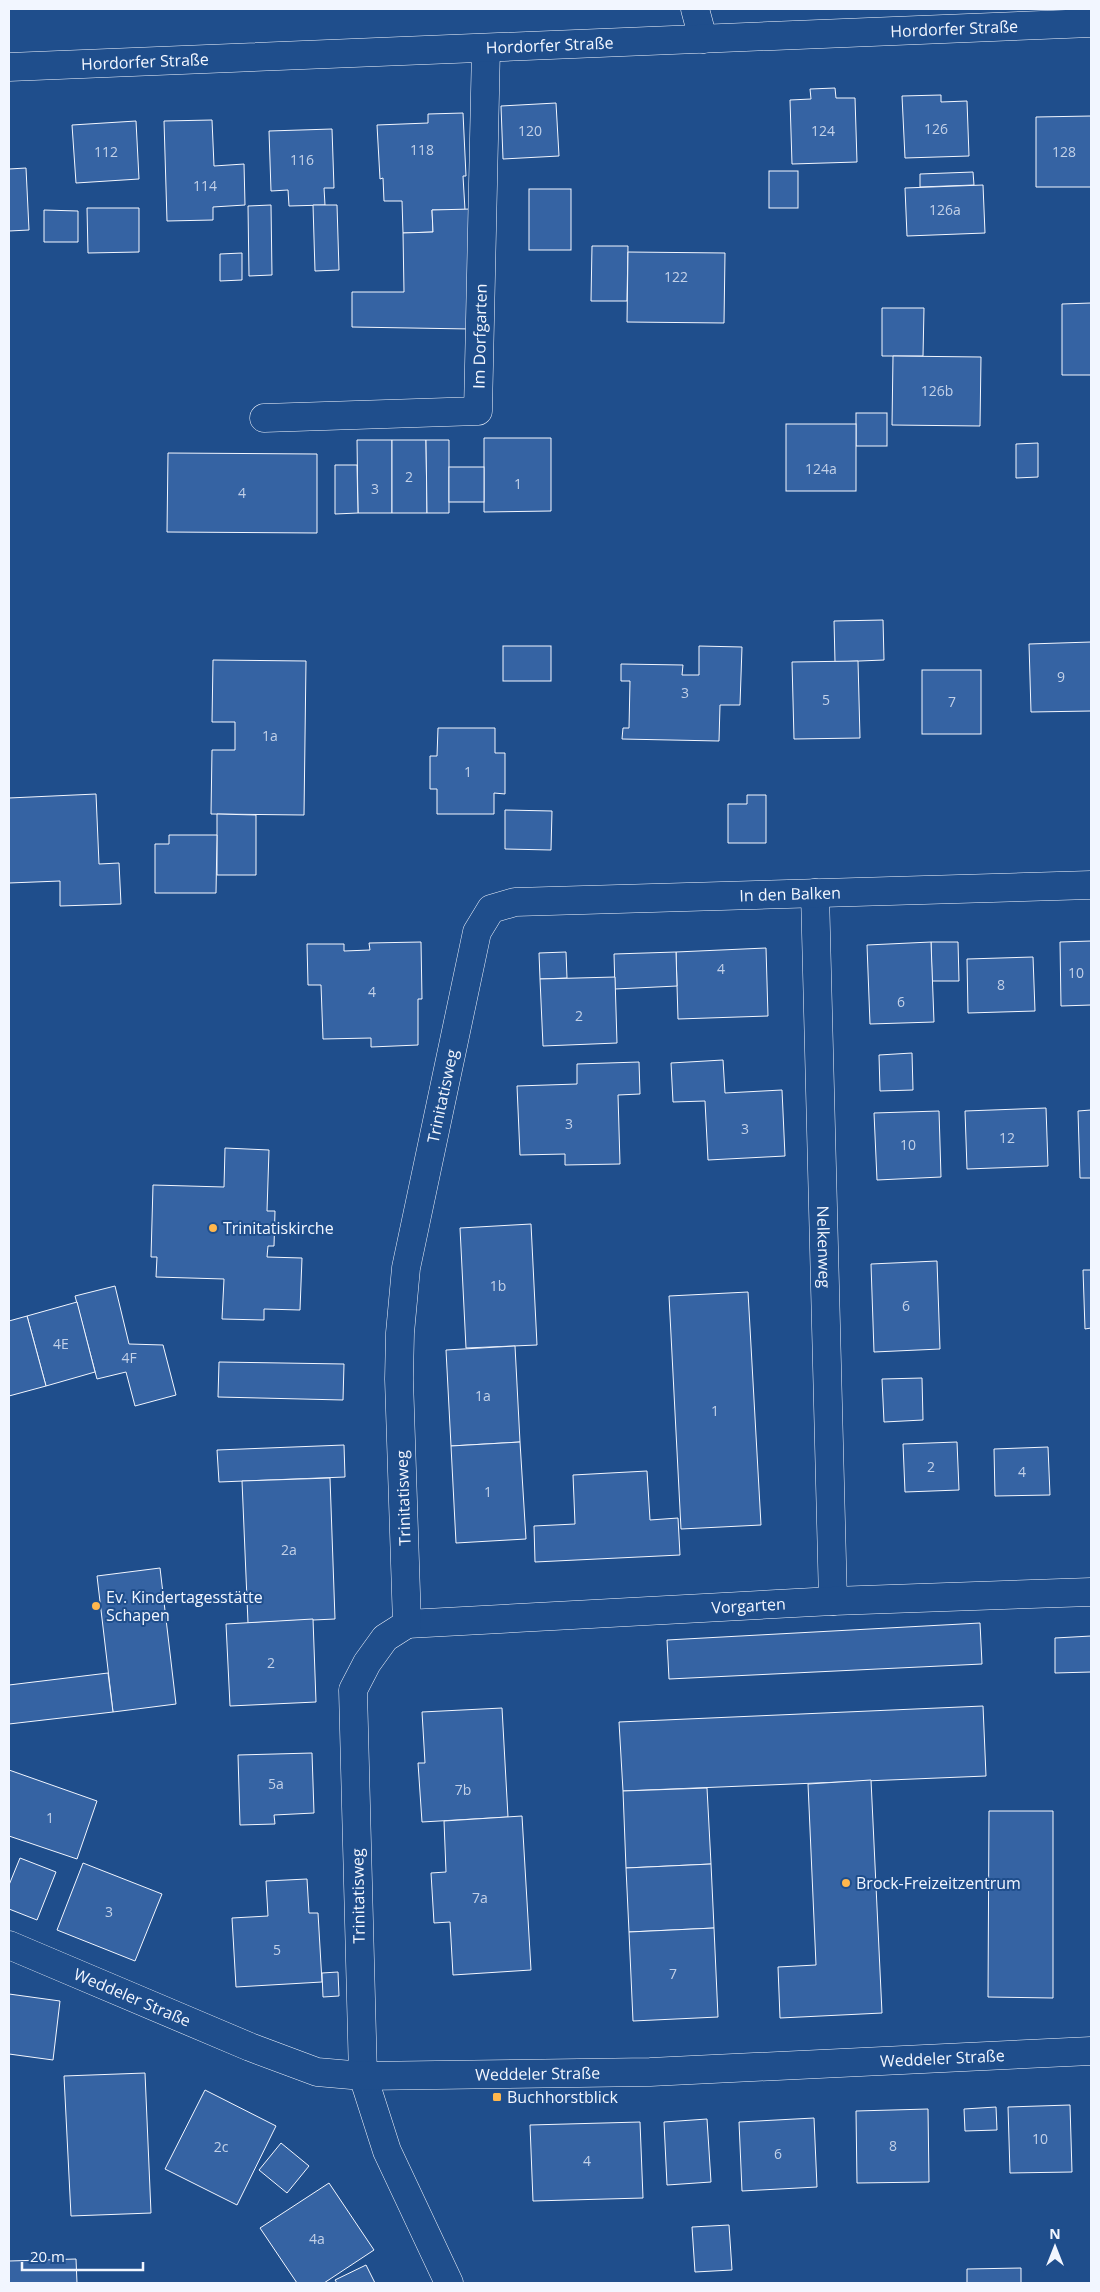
<svg xmlns="http://www.w3.org/2000/svg" width="1100" height="2292" font-family="'Open Sans',sans-serif">
<style>
.building{fill:#3563a3;stroke:#f2f6ff}
.lines{fill:none;stroke-linecap:round;stroke-linejoin:round}
.minor-casing{stroke:#f2f6ff;stroke-width:29}
.tertiary-casing{stroke:#f2f6ff;stroke-width:29}
.secondary-casing{stroke:#f2f6ff;stroke-width:29}
.minor{stroke:#1f4e8c;stroke-width:28}
.tertiary{stroke:#1f4e8c;stroke-width:28}
.secondary{stroke:#1f4e8c;stroke-width:28}
.poi-dot{fill:#ffb74d;stroke:#1f4e8c;stroke-width:2}
.labels{text-anchor:middle;stroke-width:4;stroke-linejoin:round;paint-order:stroke}
.number-label{font-size:14px;fill:#c3d1e8}
.street-label{font-size:16px;fill:#f2f6ff;stroke:#1f4e8c}
.poi-label{font-size:16px;fill:#f2f6ff;stroke:#1f4e8c;text-anchor:start}
</style>
<rect width="100%" height="100%" fill="#1f4e8c"/>
<g class="building">
<polygon points="835,88 836,98 855,98 857,162 792,164 790,100 811,99 810,89"/>
<polygon points="941,95 941,102 967,101 969,156 905,158 902,96"/>
<polygon points="556,103 559,156 503,159 501,106"/>
<polygon points="463,113 466,176 463,176 465,210 432,210 433,232 403,233 402,201 384,201 383,178 380,179 377,125 428,123 428,114"/>
<polygon points="1091,116 1091,187 1036,187 1036,117"/>
<polygon points="212,120 214,166 244,164 245,205 213,207 213,220 167,221 164,121"/>
<polygon points="136,121 139,179 76,183 72,125"/>
<polygon points="332,129 334,188 324,188 325,205 289,206 288,190 271,191 269,131"/>
<polygon points="26,168 29,230 9,231 9,169"/>
<rect x="769" y="171" width="29" height="37"/>
<polygon points="973,172 974,185 920,187 920,174"/>
<polygon points="983,185 985,233 907,236 905,188"/>
<rect x="529" y="189" width="42" height="61"/>
<polygon points="271,205 272,275 249,276 248,206"/>
<polygon points="313,205 337,205 339,270 315,271"/>
<polygon points="87,208 139,208 139,252 88,253"/>
<polygon points="471,209 470,329 352,327 352,292 404,292 403,233 433,232 432,210"/>
<polygon points="44,210 78,211 78,242 44,242"/>
<polygon points="592,246 628,246 627,301 591,301"/>
<polygon points="628,252 725,253 724,323 627,322"/>
<polygon points="242,253 242,280 220,281 220,254"/>
<polygon points="1091,303 1091,375 1062,375 1062,304"/>
<polygon points="882,308 924,308 923,356 882,356"/>
<polygon points="893,356 981,357 980,426 892,425"/>
<rect x="856" y="413" width="31" height="33"/>
<rect x="786" y="424" width="70" height="67"/>
<polygon points="484,438 551,438 551,511 484,512"/>
<polygon points="357,440 392,440 392,513 358,513"/>
<polygon points="392,440 426,440 427,513 392,513"/>
<polygon points="426,440 449,440 449,513 427,513"/>
<polygon points="1038,443 1038,477 1016,478 1016,444"/>
<polygon points="168,453 317,454 317,533 167,532"/>
<polygon points="335,465 357,465 358,513 335,514"/>
<rect x="449" y="467" width="35" height="35"/>
<polygon points="883,620 884,660 835,662 834,621"/>
<polygon points="1091,642 1091,711 1031,712 1029,644"/>
<rect x="503" y="646" width="48" height="35"/>
<polygon points="699,646 742,647 740,705 720,705 719,741 622,739 623,728 629,728 630,681 621,681 621,664 683,665 682,675 699,675"/>
<polygon points="213,660 306,661 304,815 211,814 212,750 235,750 235,722 212,722"/>
<polygon points="858,661 860,738 794,739 792,662"/>
<rect x="922" y="670" width="59" height="64"/>
<polygon points="438,728 495,728 495,753 505,753 505,794 494,793 494,814 437,814 437,789 430,789 430,756 437,756"/>
<polygon points="96,794 99,864 119,863 121,904 60,906 60,881 9,883 9,798"/>
<polygon points="747,795 766,795 766,843 728,843 728,804 747,804"/>
<polygon points="505,810 552,811 551,850 505,849"/>
<polygon points="217,814 256,815 256,875 217,875"/>
<polygon points="169,835 217,835 216,893 155,893 155,844 169,844"/>
<polygon points="1091,941 1091,1005 1061,1006 1060,942"/>
<polygon points="421,942 422,999 418,999 418,1045 371,1047 371,1038 323,1039 321,985 308,985 307,944 344,944 344,951 370,950 369,943"/>
<polygon points="931,942 958,942 959,981 932,981"/>
<polygon points="931,942 934,1022 870,1024 867,945"/>
<polygon points="766,948 768,1016 678,1019 676,952"/>
<polygon points="566,952 567,978 540,979 539,953"/>
<polygon points="676,952 677,986 615,989 614,954"/>
<polygon points="1033,957 1035,1011 968,1013 967,959"/>
<polygon points="615,977 617,1043 543,1046 540,979"/>
<polygon points="912,1053 913,1090 880,1091 879,1055"/>
<polygon points="723,1060 725,1093 782,1090 785,1156 708,1160 705,1101 673,1102 671,1063"/>
<polygon points="639,1062 640,1094 618,1095 620,1164 565,1165 565,1154 520,1155 517,1086 577,1084 577,1064"/>
<polygon points="1046,1108 1048,1166 967,1169 965,1111"/>
<polygon points="1091,1110 1091,1178 1080,1178 1078,1111"/>
<polygon points="939,1111 941,1177 877,1180 874,1113"/>
<polygon points="225,1148 269,1150 267,1211 275,1211 274,1246 268,1246 267,1257 302,1258 300,1310 264,1309 264,1320 222,1319 224,1279 156,1277 157,1257 151,1257 153,1185 224,1187"/>
<polygon points="531,1224 537,1345 466,1348 460,1228"/>
<polygon points="937,1261 940,1349 874,1352 871,1264"/>
<polygon points="1083,1270 1091,1270 1091,1328 1085,1329"/>
<polygon points="115,1286 129,1344 163,1345 176,1395 135,1406 126,1372 97,1379 75,1296"/>
<polygon points="748,1292 761,1525 681,1529 669,1296"/>
<polygon points="77,1302 95,1372 46,1386 27,1316"/>
<polygon points="27,1316 46,1386 9,1396 9,1321"/>
<polygon points="515,1346 520,1442 451,1446 446,1350"/>
<polygon points="219,1362 344,1364 343,1400 218,1397"/>
<polygon points="922,1378 923,1420 884,1422 882,1379"/>
<polygon points="520,1442 526,1539 456,1543 451,1446"/>
<polygon points="957,1442 959,1490 905,1492 903,1444"/>
<polygon points="344,1445 345,1477 219,1482 217,1450"/>
<polygon points="1048,1447 1050,1495 995,1496 994,1449"/>
<polygon points="647,1471 650,1520 678,1518 680,1555 535,1562 534,1526 575,1524 573,1475"/>
<polygon points="330,1478 335,1619 248,1623 242,1481"/>
<polygon points="160,1568 176,1704 113,1712 97,1576"/>
<polygon points="313,1619 316,1702 230,1706 226,1624"/>
<polygon points="980,1623 982,1664 669,1679 667,1640"/>
<polygon points="1091,1636 1091,1672 1055,1673 1055,1638"/>
<polygon points="108,1673 113,1712 9,1724 9,1685"/>
<polygon points="983,1706 986,1776 623,1791 619,1722"/>
<polygon points="502,1708 508,1817 422,1822 418,1763 425,1763 422,1712"/>
<polygon points="312,1753 314,1813 274,1815 275,1824 240,1825 238,1755"/>
<polygon points="9,1770 97,1801 77,1859 9,1836"/>
<polygon points="871,1780 882,2013 780,2018 778,1967 816,1965 808,1784"/>
<polygon points="707,1788 711,1864 626,1868 623,1791"/>
<polygon points="989,1811 1053,1811 1053,1998 988,1997"/>
<polygon points="522,1816 531,1970 453,1975 450,1922 434,1923 431,1873 446,1872 444,1821"/>
<polygon points="20,1858 56,1872 37,1920 9,1909 9,1885"/>
<polygon points="83,1863 162,1894 135,1961 57,1930"/>
<polygon points="711,1864 714,1928 629,1932 626,1868"/>
<polygon points="307,1879 309,1913 318,1913 322,1982 236,1987 232,1918 268,1916 266,1881"/>
<polygon points="714,1928 718,2017 633,2021 629,1932"/>
<polygon points="338,1972 339,1996 323,1997 322,1973"/>
<polygon points="9,1994 60,2001 53,2060 9,2054"/>
<polygon points="145,2073 151,2213 71,2216 64,2076"/>
<polygon points="205,2090 276,2126 237,2205 165,2169"/>
<polygon points="1070,2105 1072,2172 1010,2173 1008,2107"/>
<polygon points="996,2107 997,2130 965,2131 964,2109"/>
<polygon points="928,2109 929,2182 857,2183 856,2111"/>
<polygon points="814,2118 817,2187 742,2191 739,2122"/>
<polygon points="707,2119 711,2182 667,2185 664,2122"/>
<polygon points="640,2122 643,2198 533,2201 530,2125"/>
<polygon points="281,2143 309,2166 287,2193 259,2170"/>
<polygon points="329,2183 374,2250 324,2283 297,2283 260,2228"/>
<polygon points="729,2225 732,2270 695,2272 692,2227"/>
<polygon points="76,2259 77,2283 9,2283 9,2261"/>
<polygon points="366,2265 375,2283 337,2283 335,2280"/>
<polygon points="1021,2268 1021,2283 967,2283 967,2269"/>
</g>
<g class="lines">
<defs>
<g id="minor">
<polyline points="695,9 703,39"/>
<path id="s1" d="M264,418l214,-7 8,-363"/>
<path id="s2" d="M815,893l18,708"/>
<path id="s3" d="M407,1624l426,-23 258,-9"/>
<path id="s4" d="M449,2283l-62,-132 -24,-75 -10,-386 14,-27 18,-25 22,-14 -8,-245 1,-46 6,-65 71,-336 14,-23 24,-7 576,-17"/>
</g>
<g id="tertiary">
<path id="s5" d="M9,1945l241,102 67,25 46,4 287,-4 441,-21"/>
</g>
<g id="secondary">
<path id="s6" d="M9,67l1082,-44"/>
</g>
</defs>
<use href="#minor" class="minor-casing"/>
<use href="#tertiary" class="tertiary-casing"/>
<use href="#secondary" class="secondary-casing"/>
<use href="#minor" class="minor"/>
<use href="#tertiary" class="tertiary"/>
<use href="#secondary" class="secondary"/>
</g>
<g class="poi-dot">
<circle cx="213" cy="1228" r="5"/>
<circle cx="96" cy="1606" r="5"/>
<circle cx="846" cy="1883" r="5"/>
<rect x="492" y="2092" width="10" height="10" rx="2.5"/>
</g>
<g class="labels">
<g class="number-label">
<text x="936" y="134">126</text>
<text x="530" y="136">120</text>
<text x="823" y="136">124</text>
<text x="422" y="155">118</text>
<text x="106" y="157">112</text>
<text x="1064" y="157">128</text>
<text x="302" y="165">116</text>
<text x="205" y="191">114</text>
<text x="945" y="215">126a</text>
<text x="676" y="282">122</text>
<text x="937" y="396">126b</text>
<text x="821" y="474">124a</text>
<text x="409" y="482">2</text>
<text x="518" y="489">1</text>
<text x="375" y="494">3</text>
<text x="242" y="498">4</text>
<text x="1061" y="682">9</text>
<text x="685" y="698">3</text>
<text x="826" y="705">5</text>
<text x="952" y="707">7</text>
<text x="270" y="741">1a</text>
<text x="468" y="777">1</text>
<text x="721" y="974">4</text>
<text x="1076" y="978">10</text>
<text x="1001" y="990">8</text>
<text x="372" y="997">4</text>
<text x="901" y="1007">6</text>
<text x="579" y="1021">2</text>
<text x="569" y="1129">3</text>
<text x="745" y="1134">3</text>
<text x="1007" y="1143">12</text>
<text x="908" y="1150">10</text>
<text x="498" y="1291">1b</text>
<text x="906" y="1311">6</text>
<text x="61" y="1349">4E</text>
<text x="129" y="1363">4F</text>
<text x="483" y="1401">1a</text>
<text x="715" y="1416">1</text>
<text x="931" y="1472">2</text>
<text x="1022" y="1477">4</text>
<text x="488" y="1497">1</text>
<text x="289" y="1555">2a</text>
<text x="271" y="1668">2</text>
<text x="276" y="1789">5a</text>
<text x="463" y="1795">7b</text>
<text x="50" y="1823">1</text>
<text x="480" y="1903">7a</text>
<text x="109" y="1917">3</text>
<text x="277" y="1955">5</text>
<text x="673" y="1979">7</text>
<text x="1040" y="2144">10</text>
<text x="893" y="2151">8</text>
<text x="221" y="2152">2c</text>
<text x="778" y="2159">6</text>
<text x="587" y="2166">4</text>
<text x="317" y="2244">4a</text>
</g>
<g class="street-label">
<text dy="6" stroke="none"><textPath href="#s6" startOffset="946">Hordorfer Straße</textPath></text>
<text dy="6" stroke="none"><textPath href="#s6" startOffset="541">Hordorfer Straße</textPath></text>
<text dy="6" stroke="none"><textPath href="#s6" startOffset="136">Hordorfer Straße</textPath></text>
<text dy="6" stroke="none"><textPath href="#s1" startOffset="289">Im Dorfgarten</textPath></text>
<text dy="6" stroke="none"><textPath href="#s4" startOffset="1725">In den Balken</textPath></text>
<text dy="6" stroke="none"><textPath href="#s4" startOffset="1230">Trinitatisweg</textPath></text>
<text dy="6" stroke="none"><textPath href="#s2" startOffset="354">Nelkenweg</textPath></text>
<text transform="translate(403 1498) rotate(-92)" y="6">Trinitatisweg</text>
<text dy="6" stroke="none"><textPath href="#s3" startOffset="342">Vorgarten</textPath></text>
<text transform="translate(358 1896) rotate(-91)" y="6">Trinitatisweg</text>
<text dy="6" stroke="none"><textPath href="#s5" startOffset="134">Weddeler Straße</textPath></text>
<text dy="6" stroke="none"><textPath href="#s5" startOffset="959">Weddeler Straße</textPath></text>
<text dy="6" stroke="none"><textPath href="#s5" startOffset="554">Weddeler Straße</textPath></text>
</g>
<g class="poi-label">
<text x="223" y="1234">Trinitatiskirche</text>
<text x="106" y="1603">Ev. Kindertagesstätte<tspan x="106" dy="18">Schapen</tspan></text>
<text x="856" y="1889">Brock-Freizeitzentrum</text>
<text x="507" y="2103">Buchhorstblick</text>
</g>
</g>
<rect width="1100" height="2292" fill="none" stroke="#f2f6ff" stroke-width="20"/>
<g transform="translate(1055 2247)" stroke="#1f4e8c" stroke-width="4" paint-order="stroke">
<path d="M0-4L9 19L0 12L-9 19Z" fill="#f2f6ff"/>
<text y="-8" font-size="14" font-weight="bold" text-anchor="middle" fill="#f2f6ff">N</text>
</g>
<path d="M22 2262v8h121v-8" fill="none" stroke="#f2f6ff" stroke-width="2.5"/>
<text x="30" y="2262" font-size="15" fill="#f2f6ff" stroke="#1f4e8c" stroke-width="4" paint-order="stroke">20 m</text>
</svg>
